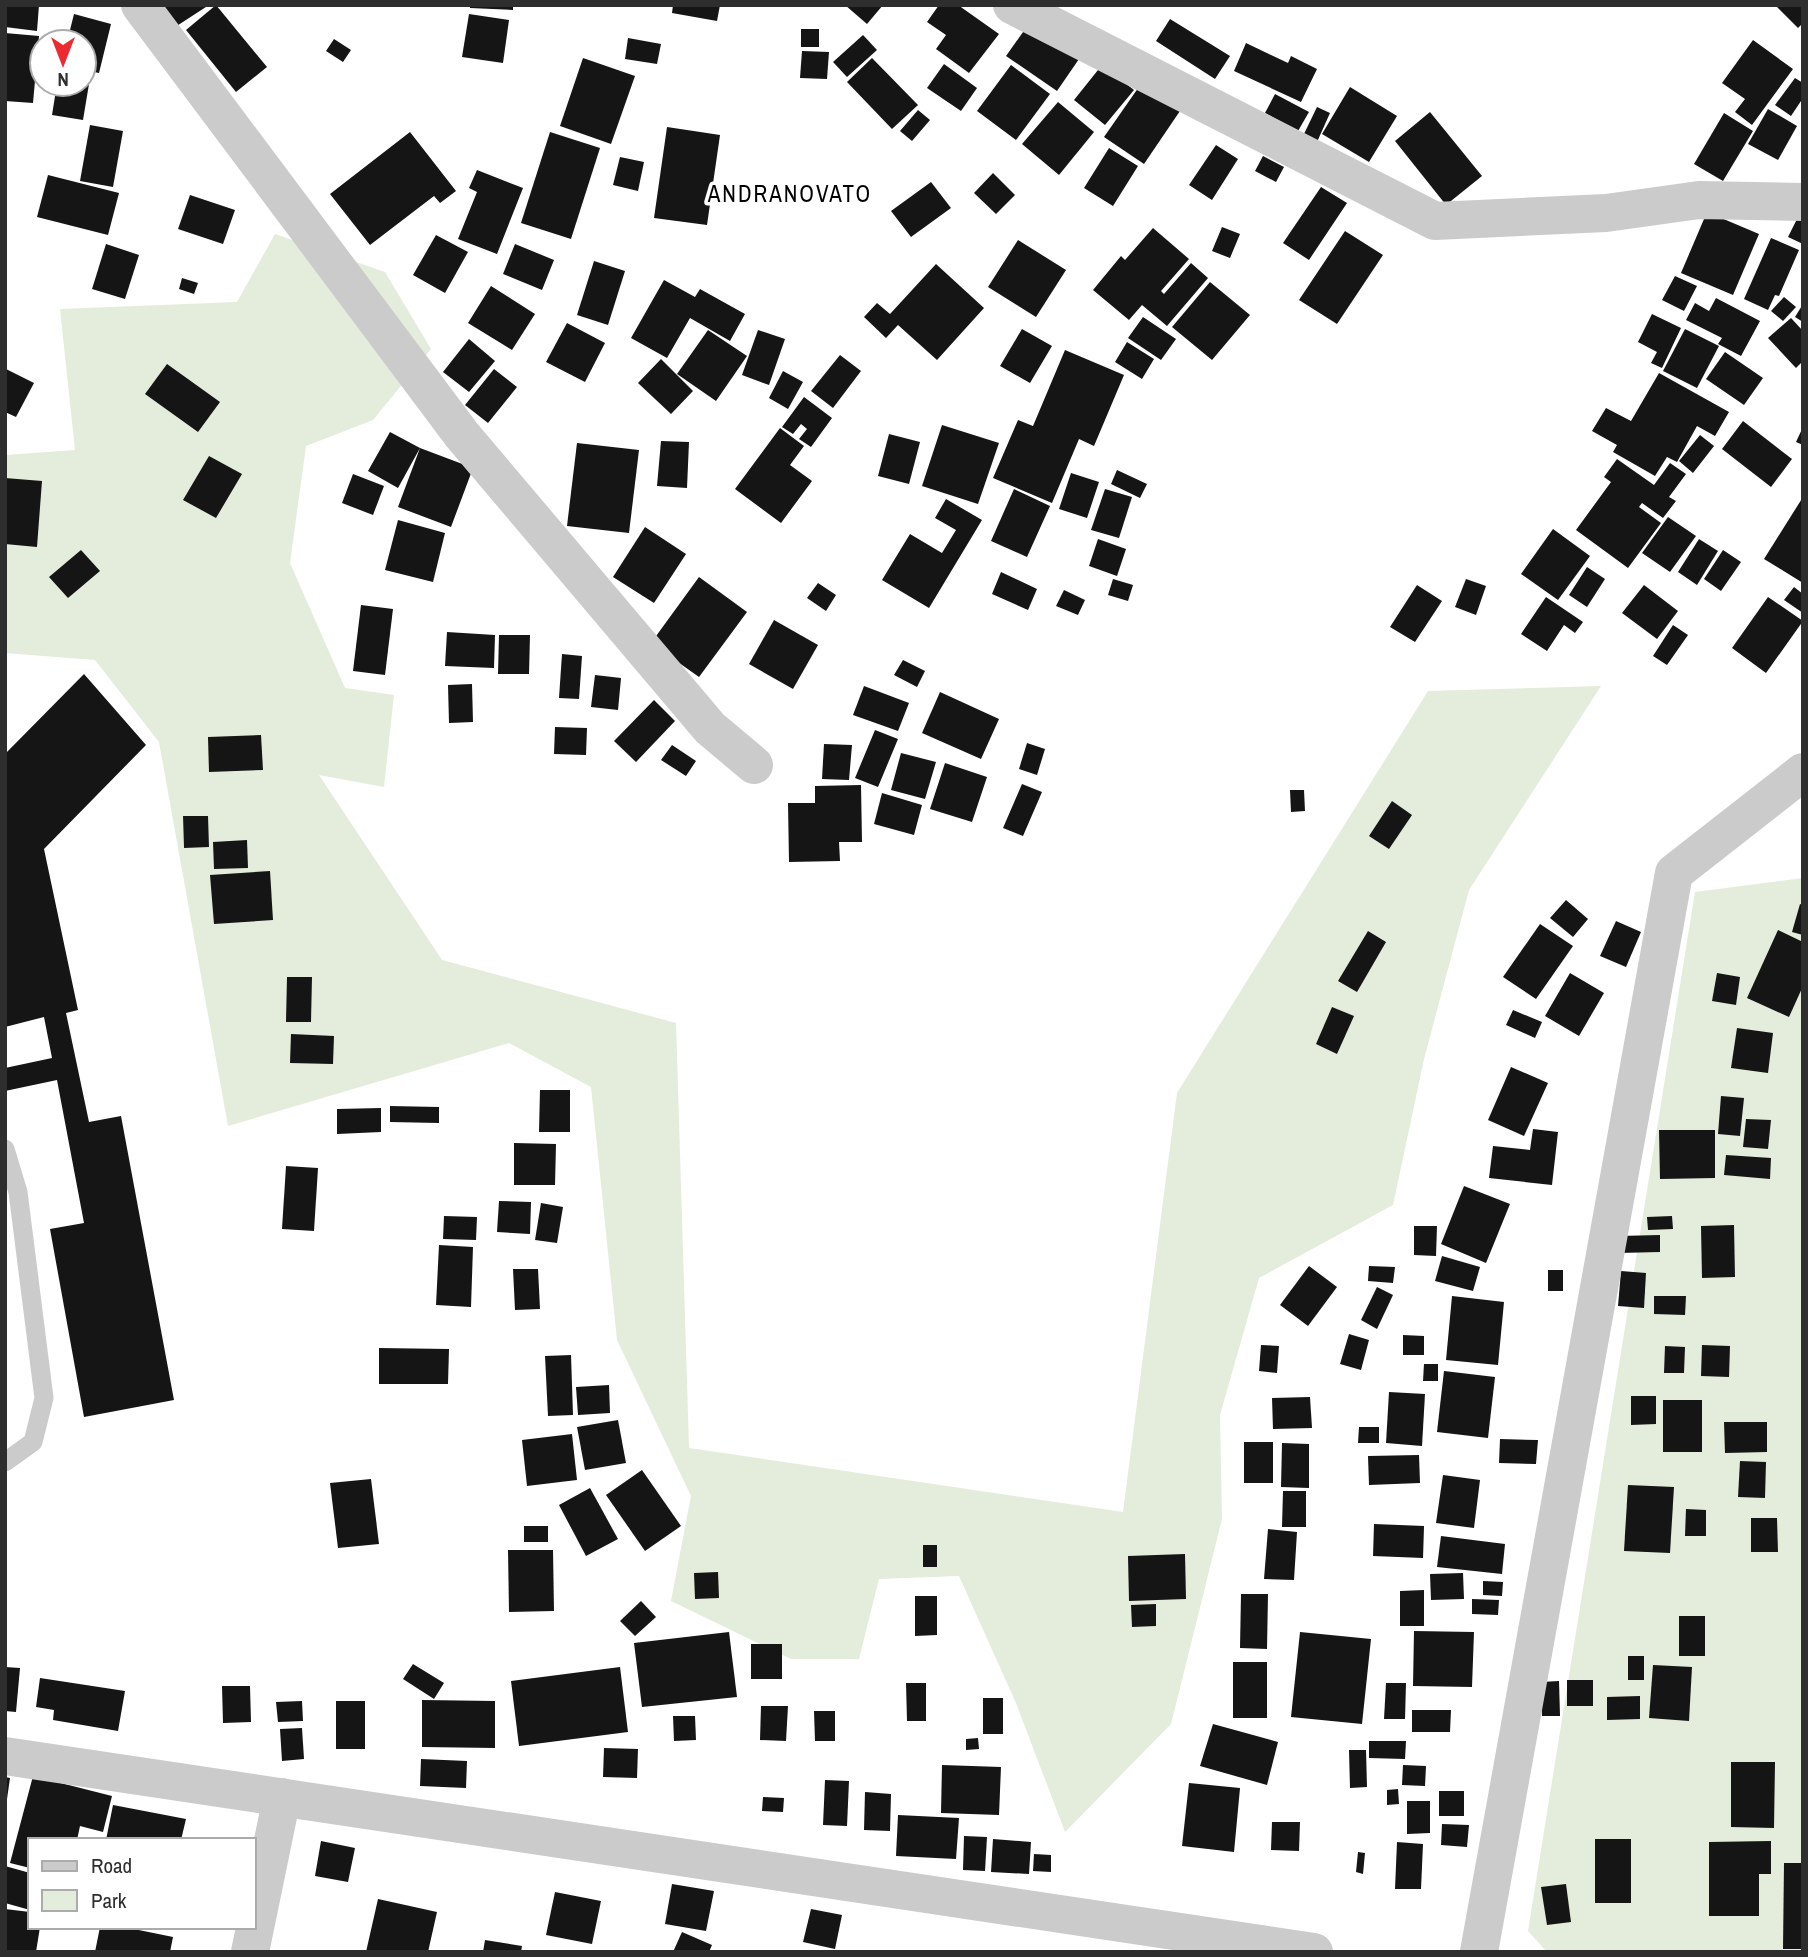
<svg xmlns="http://www.w3.org/2000/svg" width="1808" height="1957" font-family="'Archivo Narrow',sans-serif">
<style>
.green{fill:#e4ecdb}
.building{fill:#151515}
.lines{fill:none;stroke-linecap:round;stroke-linejoin:round}
.lane{stroke:#cbcbcb;stroke-width:19}
.street{stroke:#cbcbcb;stroke-width:38}
.labels{text-anchor:middle;stroke-width:7;stroke-linejoin:round;paint-order:stroke}
.neighbourhood-label{font-size:23px;letter-spacing:2px;fill:#000;stroke:#fff}
</style>
<rect width="100%" height="100%" fill="#fff"/>
<g class="green">
<polygon points="275,234 385,272 431,349 373,420 306,446 290,563 345,688 394,695 384,787 319,775 442,960 676,1023 689,1448 1123,1512 1177,1093 1428,691 1601,686 1469,890 1424,1059 1393,1205 1259,1278 1220,1415 1222,1519 1171,1724 1065,1832 1016,1703 959,1576 879,1579 859,1659 791,1659 671,1601 691,1496 617,1340 591,1087 509,1043 228,1126 159,742 95,660 5,653 5,455 75,450 60,309 237,302"/>
<polygon points="1803,878 1803,1952 1547,1952 1528,1931 1695,892"/>
</g>
<g class="building">
<polygon points="5,5 39,5 37,31 5,27"/>
<polygon points="152,5 209,5 169,31"/>
<polygon points="216,5 267,67 236,92 186,30"/>
<polygon points="470,5 513,5 513,10 470,8"/>
<polygon points="673,5 720,5 717,21 672,13"/>
<polygon points="845,5 883,5 867,24"/>
<polygon points="939,5 958,5 999,34 969,73 936,49 946,35 927,22"/>
<polygon points="1778,5 1803,5 1803,23 1798,28 1777,7"/>
<polygon points="74,14 111,24 99,73 84,70 84,42 67,42"/>
<polygon points="469,14 509,20 503,63 462,57"/>
<polygon points="1170,19 1230,56 1215,79 1156,41"/>
<polygon points="1028,25 1079,59 1057,91 1006,56"/>
<rect x="801" y="29" width="18" height="18"/>
<polygon points="5,33 39,36 33,103 5,101"/>
<polygon points="863,35 877,50 847,77 833,62"/>
<polygon points="628,38 661,44 657,64 625,59"/>
<polygon points="334,39 351,50 343,62 326,51"/>
<polygon points="1753,40 1793,69 1752,125 1735,112 1745,99 1722,83"/>
<polygon points="1246,43 1288,63 1291,56 1317,69 1301,102 1234,71"/>
<polygon points="802,51 829,52 827,79 800,78"/>
<polygon points="583,58 635,76 611,144 560,126"/>
<polygon points="872,58 918,105 892,129 847,82"/>
<polygon points="944,64 977,88 961,111 927,88"/>
<polygon points="1011,65 1050,94 1016,140 977,111"/>
<polygon points="1102,65 1134,90 1105,125 1074,100"/>
<polygon points="1795,78 1803,83 1803,98 1791,116 1775,105"/>
<polygon points="1143,81 1182,108 1144,164 1104,137"/>
<polygon points="57,84 89,84 83,120 52,115"/>
<polygon points="1350,87 1397,116 1369,162 1322,134"/>
<polygon points="1275,94 1309,112 1298,131 1265,113"/>
<polygon points="1058,102 1094,132 1059,175 1022,144"/>
<polygon points="1317,107 1330,113 1317,142 1303,136"/>
<polygon points="1768,109 1797,126 1778,160 1748,144"/>
<polygon points="918,110 930,120 912,141 900,131"/>
<polygon points="1430,112 1482,176 1446,205 1395,141"/>
<polygon points="1724,113 1753,131 1723,181 1694,164"/>
<polygon points="90,125 123,131 113,187 80,181"/>
<polygon points="667,127 720,135 707,225 654,218"/>
<polygon points="410,132 456,191 440,203 434,196 370,245 330,194"/>
<polygon points="550,132 600,148 571,239 521,223"/>
<polygon points="1216,145 1238,159 1212,200 1189,185"/>
<polygon points="1109,148 1138,166 1113,206 1084,188"/>
<polygon points="1263,156 1284,167 1276,182 1255,171"/>
<polygon points="620,157 644,162 638,191 613,185"/>
<polygon points="477,170 523,188 497,254 458,239 477,192 469,188"/>
<polygon points="993,173 1015,195 996,214 974,193"/>
<polygon points="48,175 119,193 108,235 37,217"/>
<polygon points="931,182 951,208 911,237 891,211"/>
<polygon points="1321,187 1347,203 1309,260 1283,243"/>
<polygon points="190,195 235,210 223,244 178,229"/>
<polygon points="1707,212 1759,234 1733,295 1681,273"/>
<polygon points="1800,213 1803,215 1803,244 1788,237"/>
<polygon points="1222,227 1240,234 1230,258 1212,251"/>
<polygon points="1153,228 1189,259 1161,291 1164,294 1191,263 1208,278 1167,326 1142,305 1129,320 1093,290 1121,256 1125,260"/>
<polygon points="1345,231 1383,255 1337,324 1299,300"/>
<polygon points="436,235 468,252 445,293 413,275"/>
<polygon points="1771,238 1799,250 1779,296 1775,295 1768,310 1744,299"/>
<polygon points="1018,240 1066,270 1036,317 988,287"/>
<polygon points="106,244 139,255 125,299 92,289"/>
<polygon points="515,244 554,260 542,290 503,274"/>
<polygon points="594,261 625,271 608,325 577,315"/>
<polygon points="936,264 984,308 937,360 898,325 886,338 864,317 877,303 890,314"/>
<polygon points="1675,276 1697,286 1684,311 1662,300"/>
<polygon points="182,278 198,283 194,294 179,289"/>
<polygon points="664,280 695,297 700,289 745,314 730,341 690,318 667,358 631,338"/>
<polygon points="1210,282 1250,315 1212,360 1172,327"/>
<polygon points="491,286 535,314 512,350 468,323"/>
<polygon points="1784,297 1796,307 1783,321 1771,311"/>
<polygon points="1716,298 1760,321 1741,356 1718,344 1722,338 1686,320 1695,303 1709,311"/>
<polygon points="1803,304 1803,322 1795,317"/>
<polygon points="1652,314 1681,328 1662,368 1651,363 1657,352 1638,342"/>
<polygon points="1143,317 1176,339 1161,360 1128,338"/>
<polygon points="1791,318 1803,331 1803,361 1796,368 1768,338"/>
<polygon points="567,323 605,343 585,382 546,362"/>
<polygon points="1022,329 1052,346 1030,383 1000,366"/>
<polygon points="1685,329 1719,346 1697,388 1663,371"/>
<polygon points="708,330 747,356 716,401 677,374"/>
<polygon points="758,330 785,339 769,385 742,375"/>
<polygon points="469,339 495,361 469,392 443,372"/>
<polygon points="1127,342 1154,359 1142,379 1115,362"/>
<polygon points="1065,350 1124,375 1094,446 1079,439 1052,503 993,478 1018,420 1033,426"/>
<polygon points="1725,352 1763,378 1744,405 1706,379"/>
<polygon points="840,355 861,371 833,408 811,391"/>
<polygon points="661,359 693,391 671,414 638,383"/>
<polygon points="167,364 220,402 198,432 145,394"/>
<polygon points="6,369 34,383 16,417 5,412"/>
<polygon points="494,369 517,387 488,423 465,405"/>
<polygon points="783,371 803,382 788,409 769,398"/>
<polygon points="1659,373 1729,412 1715,436 1697,426 1677,462 1667,457 1655,476 1613,452 1617,445 1592,431 1606,408 1631,421"/>
<polygon points="804,397 832,418 811,447 799,439 807,429 801,424 793,434 782,427"/>
<polygon points="1743,421 1792,459 1771,487 1722,449"/>
<polygon points="942,425 999,443 978,504 922,486"/>
<polygon points="1803,427 1803,445 1796,442"/>
<polygon points="780,428 804,446 790,465 812,481 781,523 735,489"/>
<polygon points="390,432 420,448 473,468 451,527 398,507 420,448 398,488 368,471"/>
<polygon points="889,434 920,442 909,484 878,476"/>
<polygon points="1700,435 1714,446 1693,473 1679,461"/>
<polygon points="661,441 689,442 687,488 657,486"/>
<polygon points="577,443 639,450 629,533 567,526"/>
<polygon points="209,456 242,474 216,518 183,500"/>
<polygon points="1617,459 1654,485 1670,463 1686,474 1669,497 1676,501 1663,518 1642,503 1639,507 1661,523 1628,568 1576,530 1611,482 1604,477"/>
<polygon points="1117,470 1147,484 1140,498 1111,484"/>
<polygon points="1071,473 1099,482 1087,518 1059,509"/>
<polygon points="353,474 384,486 373,515 342,503"/>
<polygon points="5,478 42,481 37,547 5,544"/>
<polygon points="1014,489 1050,506 1027,557 991,541"/>
<polygon points="1105,489 1132,497 1119,538 1091,530"/>
<polygon points="1803,497 1803,583 1764,559"/>
<polygon points="946,499 982,520 929,608 882,580 910,534 942,553 956,530 935,518"/>
<polygon points="1668,517 1696,536 1670,572 1642,553"/>
<polygon points="398,520 445,533 433,582 385,570"/>
<polygon points="645,527 686,554 654,603 613,577"/>
<polygon points="1553,529 1590,556 1558,600 1521,574"/>
<polygon points="1098,539 1126,549 1117,576 1089,566"/>
<polygon points="1699,539 1718,551 1697,585 1678,572"/>
<polygon points="81,550 100,571 68,598 49,577"/>
<polygon points="1723,550 1741,562 1721,591 1704,579"/>
<polygon points="1587,567 1605,579 1587,607 1569,595"/>
<polygon points="1001,572 1037,589 1028,610 992,594"/>
<polygon points="699,577 747,612 699,677 651,643"/>
<polygon points="1113,579 1133,585 1128,601 1108,595"/>
<polygon points="1466,579 1486,586 1476,615 1455,607"/>
<polygon points="818,583 836,595 826,611 807,598"/>
<polygon points="1417,585 1442,601 1415,642 1390,627"/>
<polygon points="1644,585 1678,611 1657,639 1622,613"/>
<polygon points="1794,587 1803,594 1803,613 1784,600"/>
<polygon points="1064,590 1085,600 1078,615 1056,606"/>
<polygon points="1546,597 1583,622 1575,633 1564,625 1547,651 1521,634"/>
<polygon points="1768,597 1803,621 1766,673 1732,648"/>
<polygon points="361,605 393,609 385,675 353,671"/>
<polygon points="774,620 818,645 793,689 749,664"/>
<polygon points="1673,625 1688,635 1667,665 1653,656"/>
<polygon points="447,632 495,635 494,668 445,666"/>
<polygon points="499,635 530,635 529,674 498,674"/>
<polygon points="562,654 582,656 579,699 559,698"/>
<polygon points="903,660 925,671 917,687 894,675"/>
<polygon points="84,674 146,745 44,849 78,1010 66,1013 89,1122 121,1116 174,1400 84,1417 50,1229 84,1223 57,1080 5,1091 5,1068 52,1058 44,1017 5,1027 5,754"/>
<polygon points="595,675 621,678 618,710 591,707"/>
<polygon points="472,684 473,722 449,723 448,685"/>
<polygon points="864,686 909,703 898,731 853,715"/>
<polygon points="940,692 999,719 981,759 922,733"/>
<polygon points="654,700 675,721 636,762 614,741"/>
<polygon points="555,727 587,728 586,755 554,754"/>
<polygon points="875,730 898,739 878,787 855,778"/>
<polygon points="261,735 263,770 209,772 208,737"/>
<polygon points="1027,743 1045,749 1037,775 1019,769"/>
<polygon points="824,744 852,745 849,780 822,779"/>
<polygon points="672,745 696,761 686,776 661,760"/>
<polygon points="901,753 936,762 925,799 891,790"/>
<polygon points="945,763 987,777 972,822 930,809"/>
<polygon points="1022,784 1042,792 1023,836 1003,828"/>
<polygon points="861,785 862,842 839,842 840,861 789,862 788,803 815,803 815,786"/>
<polygon points="1290,790 1304,790 1305,811 1291,812"/>
<polygon points="882,793 922,805 914,835 874,824"/>
<polygon points="1392,801 1412,815 1389,849 1369,836"/>
<polygon points="183,816 208,816 209,847 184,848"/>
<polygon points="247,840 248,868 214,869 213,842"/>
<polygon points="270,871 273,920 214,924 210,875"/>
<polygon points="1566,900 1588,919 1573,937 1550,918"/>
<polygon points="1800,904 1803,905 1803,935 1792,932"/>
<polygon points="1616,921 1641,932 1626,967 1600,956"/>
<polygon points="1540,924 1573,946 1536,999 1503,977"/>
<polygon points="1778,930 1803,942 1803,986 1789,1017 1747,998"/>
<polygon points="1368,931 1386,942 1357,992 1338,981"/>
<polygon points="1570,973 1604,993 1579,1036 1545,1016"/>
<polygon points="1717,973 1740,977 1736,1005 1712,1001"/>
<polygon points="287,977 312,977 311,1022 286,1022"/>
<polygon points="1332,1007 1354,1016 1337,1054 1316,1044"/>
<polygon points="1513,1010 1542,1022 1535,1038 1506,1025"/>
<polygon points="1737,1028 1773,1033 1768,1073 1731,1068"/>
<polygon points="291,1034 334,1036 333,1064 290,1063"/>
<polygon points="1511,1067 1548,1083 1524,1136 1488,1120"/>
<polygon points="540,1090 570,1090 570,1132 539,1132"/>
<polygon points="1721,1096 1744,1098 1740,1136 1718,1134"/>
<polygon points="390,1106 439,1107 439,1123 390,1122"/>
<polygon points="381,1108 381,1132 337,1134 337,1109"/>
<polygon points="1746,1119 1771,1120 1768,1149 1743,1147"/>
<polygon points="1533,1129 1558,1132 1552,1185 1489,1178 1493,1146 1530,1150"/>
<polygon points="1659,1130 1715,1130 1715,1178 1660,1179"/>
<polygon points="514,1143 556,1144 555,1185 514,1185"/>
<polygon points="1726,1155 1771,1158 1770,1179 1724,1175"/>
<polygon points="286,1166 318,1168 314,1231 282,1229"/>
<polygon points="1464,1186 1510,1204 1486,1263 1441,1244"/>
<polygon points="499,1201 531,1202 530,1234 497,1232"/>
<polygon points="541,1203 563,1207 557,1243 535,1240"/>
<polygon points="444,1216 477,1217 476,1240 443,1239"/>
<polygon points="1672,1216 1673,1229 1648,1230 1647,1217"/>
<polygon points="1734,1225 1735,1277 1702,1278 1701,1226"/>
<polygon points="1414,1226 1437,1226 1436,1256 1414,1255"/>
<polygon points="1660,1235 1660,1252 1618,1253 1618,1236"/>
<polygon points="439,1245 473,1247 471,1307 436,1305"/>
<polygon points="1442,1256 1480,1267 1473,1291 1435,1281"/>
<polygon points="1309,1266 1337,1287 1308,1326 1280,1305"/>
<polygon points="1369,1266 1395,1267 1393,1283 1368,1281"/>
<polygon points="513,1269 538,1269 540,1309 515,1310"/>
<rect x="1548" y="1270" width="15" height="21"/>
<polygon points="1621,1271 1646,1273 1644,1308 1618,1306"/>
<polygon points="1377,1287 1393,1295 1377,1329 1361,1320"/>
<polygon points="1452,1296 1504,1302 1498,1365 1446,1360"/>
<polygon points="1654,1296 1686,1296 1685,1315 1654,1314"/>
<polygon points="1349,1334 1369,1340 1361,1370 1340,1364"/>
<polygon points="1403,1335 1424,1336 1424,1355 1403,1355"/>
<polygon points="1261,1345 1279,1346 1277,1373 1259,1371"/>
<polygon points="1702,1345 1730,1346 1729,1377 1701,1376"/>
<polygon points="1665,1346 1685,1347 1684,1373 1664,1373"/>
<polygon points="379,1348 449,1349 448,1384 379,1384"/>
<polygon points="571,1355 573,1415 548,1416 545,1356"/>
<polygon points="1424,1364 1438,1364 1438,1381 1423,1381"/>
<polygon points="1444,1371 1495,1377 1488,1438 1437,1432"/>
<polygon points="609,1385 610,1413 578,1415 576,1387"/>
<polygon points="1389,1392 1425,1394 1422,1446 1386,1443"/>
<polygon points="1631,1396 1656,1396 1656,1424 1631,1425"/>
<polygon points="1310,1397 1312,1428 1273,1429 1272,1398"/>
<rect x="1663" y="1400" width="39" height="52"/>
<polygon points="618,1420 626,1463 585,1470 577,1427"/>
<polygon points="1724,1422 1767,1422 1767,1452 1725,1453"/>
<polygon points="1359,1427 1379,1427 1379,1443 1358,1443"/>
<polygon points="572,1434 577,1480 527,1486 522,1440"/>
<polygon points="1500,1439 1538,1440 1536,1464 1499,1463"/>
<rect x="1244" y="1442" width="29" height="41"/>
<polygon points="1282,1443 1309,1444 1309,1488 1281,1487"/>
<polygon points="1419,1455 1420,1483 1369,1485 1368,1456"/>
<polygon points="1740,1461 1766,1462 1765,1498 1738,1497"/>
<polygon points="642,1470 681,1526 645,1551 606,1495"/>
<polygon points="1443,1475 1480,1480 1474,1528 1436,1523"/>
<polygon points="371,1479 379,1544 338,1548 330,1483"/>
<polygon points="1628,1485 1674,1487 1670,1553 1624,1551"/>
<polygon points="590,1488 618,1539 586,1556 559,1505"/>
<polygon points="1283,1491 1306,1491 1306,1527 1282,1527"/>
<polygon points="1686,1509 1706,1510 1706,1536 1685,1536"/>
<polygon points="1751,1518 1777,1518 1778,1552 1751,1552"/>
<polygon points="1374,1524 1424,1526 1423,1558 1373,1556"/>
<rect x="524" y="1526" width="24" height="16"/>
<polygon points="1268,1529 1297,1532 1294,1580 1264,1579"/>
<polygon points="1441,1536 1505,1544 1502,1574 1437,1567"/>
<rect x="923" y="1545" width="14" height="22"/>
<polygon points="508,1550 553,1550 554,1611 509,1612"/>
<polygon points="1185,1554 1186,1599 1129,1601 1128,1556"/>
<polygon points="718,1572 719,1598 695,1599 694,1573"/>
<polygon points="1463,1573 1464,1599 1431,1600 1430,1574"/>
<polygon points="1483,1581 1503,1582 1502,1596 1483,1595"/>
<polygon points="1424,1590 1424,1626 1400,1626 1400,1591"/>
<polygon points="1241,1594 1268,1594 1267,1649 1240,1648"/>
<polygon points="915,1596 937,1596 937,1635 915,1636"/>
<polygon points="1472,1599 1499,1600 1498,1615 1472,1614"/>
<polygon points="641,1601 656,1617 635,1636 620,1621"/>
<polygon points="1156,1604 1156,1626 1132,1627 1131,1605"/>
<rect x="1679" y="1616" width="26" height="40"/>
<polygon points="1414,1631 1474,1632 1472,1687 1413,1686"/>
<polygon points="729,1632 737,1697 642,1707 634,1643"/>
<polygon points="1300,1632 1371,1639 1362,1724 1291,1717"/>
<rect x="751" y="1644" width="31" height="35"/>
<rect x="1628" y="1656" width="16" height="24"/>
<rect x="1233" y="1662" width="34" height="56"/>
<polygon points="413,1664 444,1683 434,1699 403,1679"/>
<polygon points="1653,1665 1692,1667 1689,1721 1649,1718"/>
<polygon points="5,1667 20,1668 16,1712 5,1711"/>
<polygon points="620,1667 628,1732 519,1746 511,1681"/>
<polygon points="40,1678 125,1691 118,1731 53,1720 54,1710 36,1707"/>
<rect x="1567" y="1680" width="26" height="26"/>
<polygon points="1559,1681 1560,1716 1542,1716 1541,1682"/>
<polygon points="906,1683 926,1683 926,1721 907,1721"/>
<polygon points="1386,1683 1406,1683 1405,1719 1384,1719"/>
<polygon points="222,1686 250,1686 251,1722 223,1723"/>
<polygon points="1640,1696 1640,1719 1607,1720 1607,1697"/>
<rect x="983" y="1698" width="20" height="36"/>
<polygon points="422,1700 495,1701 495,1748 422,1747"/>
<polygon points="302,1701 303,1721 278,1722 276,1702"/>
<rect x="336" y="1701" width="29" height="48"/>
<polygon points="761,1706 788,1706 786,1741 760,1740"/>
<polygon points="1412,1710 1451,1710 1450,1732 1412,1732"/>
<polygon points="814,1711 835,1711 835,1741 815,1741"/>
<polygon points="673,1716 695,1716 696,1740 674,1741"/>
<polygon points="1213,1724 1278,1742 1267,1785 1200,1766"/>
<polygon points="302,1728 304,1759 282,1761 280,1729"/>
<polygon points="978,1738 979,1749 966,1750 966,1739"/>
<polygon points="1369,1741 1406,1741 1405,1759 1369,1758"/>
<polygon points="604,1748 638,1749 637,1778 603,1777"/>
<polygon points="1349,1750 1366,1750 1367,1787 1350,1788"/>
<polygon points="421,1759 467,1761 466,1788 420,1786"/>
<polygon points="1731,1762 1775,1762 1774,1828 1731,1827"/>
<polygon points="942,1765 1001,1767 999,1815 941,1813"/>
<polygon points="1403,1765 1426,1766 1425,1786 1402,1785"/>
<polygon points="33,1776 112,1796 103,1832 80,1826 77,1840 30,1840 30,1868 10,1863"/>
<polygon points="5,1777 10,1778 7,1799 5,1799"/>
<polygon points="825,1780 849,1781 847,1826 823,1825"/>
<polygon points="1189,1783 1240,1788 1234,1852 1182,1846"/>
<polygon points="1398,1789 1399,1804 1387,1805 1387,1790"/>
<rect x="1439" y="1791" width="25" height="25"/>
<polygon points="865,1792 891,1794 890,1831 864,1830"/>
<polygon points="763,1797 784,1798 783,1812 762,1811"/>
<polygon points="1407,1801 1430,1801 1430,1833 1407,1834"/>
<polygon points="113,1805 186,1819 181,1840 106,1840"/>
<polygon points="898,1815 959,1818 956,1859 896,1856"/>
<polygon points="1272,1822 1300,1822 1299,1851 1271,1850"/>
<polygon points="1442,1824 1469,1825 1467,1847 1441,1845"/>
<polygon points="964,1836 987,1837 985,1871 963,1870"/>
<polygon points="993,1839 1031,1842 1029,1874 991,1872"/>
<rect x="1595" y="1839" width="36" height="64"/>
<polygon points="321,1841 355,1848 348,1882 315,1876"/>
<polygon points="1771,1841 1771,1874 1759,1874 1759,1916 1709,1916 1709,1842"/>
<polygon points="1397,1842 1423,1844 1421,1889 1395,1889"/>
<polygon points="1358,1852 1365,1853 1363,1874 1356,1872"/>
<polygon points="1034,1854 1051,1855 1051,1872 1033,1871"/>
<polygon points="1784,1863 1803,1863 1803,1949 1783,1949"/>
<polygon points="5,1866 30,1873 30,1910 5,1903"/>
<polygon points="672,1884 714,1891 706,1931 665,1924"/>
<polygon points="1566,1884 1571,1922 1547,1925 1541,1887"/>
<polygon points="555,1892 601,1901 592,1944 546,1935"/>
<polygon points="378,1899 437,1912 428,1952 366,1952"/>
<polygon points="5,1909 30,1912 30,1927 40,1927 36,1952 5,1950"/>
<polygon points="811,1909 842,1915 835,1949 803,1942"/>
<polygon points="100,1927 124,1927 173,1937 170,1952 95,1952"/>
<polygon points="682,1932 712,1945 709,1952 673,1952"/>
<polygon points="485,1940 522,1946 521,1952 483,1952"/>
</g>
<g class="lines">
<polyline class="lane" points="5,1149 18,1192 44,1398 33,1442 5,1462"/>
<g class="street">
<polyline points="140,5 462,435 710,728 754,765"/>
<polyline points="1012,5 1435,221 1606,213 1699,200 1803,202"/>
<polyline points="5,1756 1314,1952"/>
<polyline points="250,1952 282,1797"/>
<polyline points="1479,1952 1674,873 1803,772"/>
</g>
</g>
<g class="labels">
<g class="neighbourhood-label">
<text x="790" y="202">ANDRANOVATO</text>
</g>
</g>
<rect width="1808" height="1957" fill="none" stroke="#2e2e2e" stroke-width="14"/>
<rect x="28" y="1838" width="228" height="91" fill="#ffffff" stroke="#ababab" stroke-width="2"/>
<rect x="42" y="1861" width="35" height="10" fill="#cbcbcb" stroke="#ababab" stroke-width="2"/>
<text x="91" y="1873" font-size="21" fill="#2e2e2e">Road</text>
<rect x="42" y="1890" width="35" height="21" fill="#e4ecdb" stroke="#ababab" stroke-width="2"/>
<text x="91" y="1908" font-size="21" fill="#2e2e2e">Park</text>
<g transform="translate(63 63) rotate(180)"><circle r="33" fill="#ffffff" stroke="#ababab" stroke-width="2"/>
<path d="M0-5L12 26L0 18L-12 26Z" fill="#ec2a32"/>
<text y="-10" font-size="19" font-weight="bold" text-anchor="middle" fill="#2e2e2e">N</text>
</g>
</svg>
